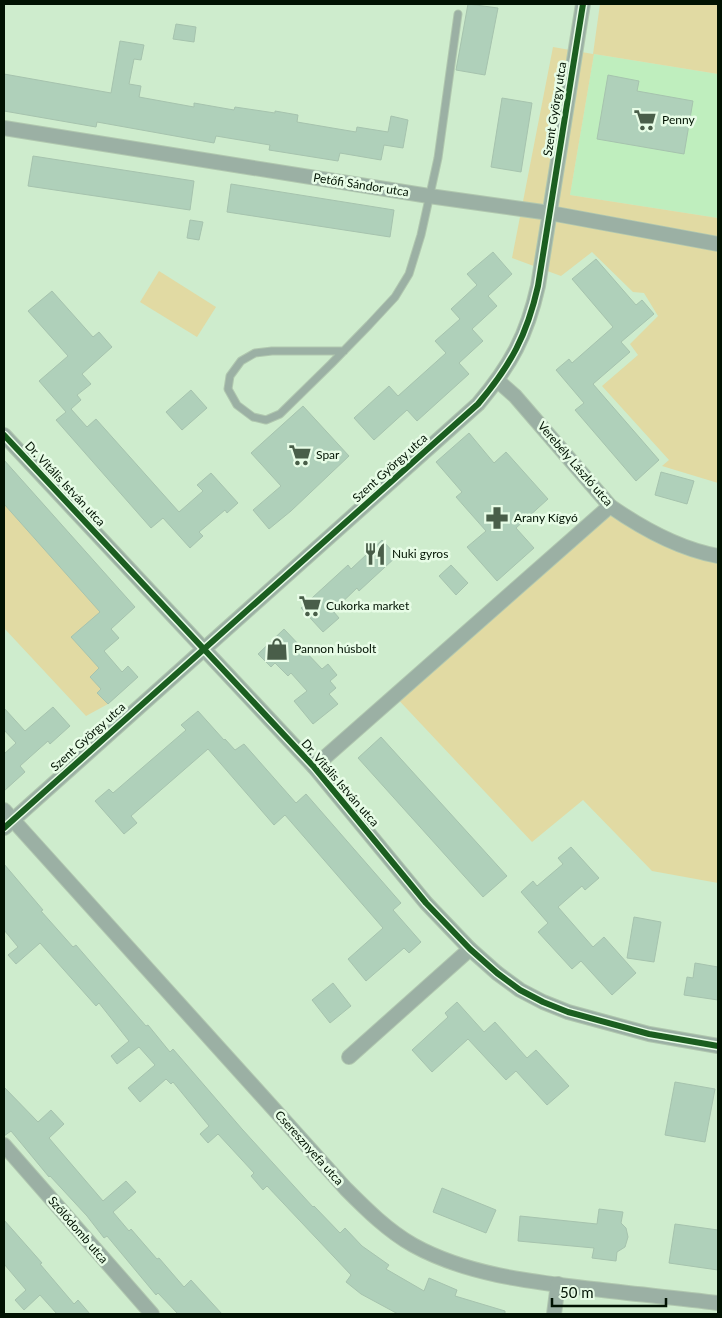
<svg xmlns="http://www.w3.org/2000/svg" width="722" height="1318" font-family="Lato,sans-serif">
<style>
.built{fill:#bfeebe}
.green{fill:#e1daa3}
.building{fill:#afd0ba;stroke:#a6c3ae}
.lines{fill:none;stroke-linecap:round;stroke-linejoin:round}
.service-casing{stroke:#b0c7af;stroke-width:9}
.minor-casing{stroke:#b0c7af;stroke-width:16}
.service{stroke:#9bb0a4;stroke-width:7}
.minor{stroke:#9bb0a4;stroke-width:14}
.cycleway-casing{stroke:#e7fce6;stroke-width:9}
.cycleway{stroke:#1b5e20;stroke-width:6}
.labels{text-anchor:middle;stroke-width:5;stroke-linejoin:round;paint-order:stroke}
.street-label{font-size:12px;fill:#011202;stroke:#e7fce6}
.poi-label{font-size:12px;fill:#011202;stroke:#e7fce6;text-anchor:start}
</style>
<rect width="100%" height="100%" fill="#ceeccd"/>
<polygon class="built" points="594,54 718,74 718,218 570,195"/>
<g class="green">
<polygon points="600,4 718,4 718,74 594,54 570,195 718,218 718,483 662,466 669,460 602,386 638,355 630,344 658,316 644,293 633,292 592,252 561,276 512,258 553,47 593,54"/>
<polygon points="159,271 216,307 197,337 140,302"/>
<polygon points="611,497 655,531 718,552 718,883 652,871 583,800 532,842 392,693"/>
<polygon points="4,504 104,616 71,637 99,668 90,677 101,689 97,693 108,704 86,716 4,628"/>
</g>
<g class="building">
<polygon points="468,4 498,8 485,75 456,70"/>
<polygon points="176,24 196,27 194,42 173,39"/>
<polygon points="120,41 144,45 141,60 134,59 129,84 141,86 139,97 194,107 194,103 234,110 235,107 275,113 275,111 298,115 297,122 356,132 357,127 388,132 391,116 408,120 403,148 384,145 381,160 340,153 338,161 269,150 270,145 216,136 214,143 97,122 96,127 4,111 4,74 111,93"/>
<polygon points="608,75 639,81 637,91 693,101 684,154 597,139"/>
<polygon points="502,98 532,103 521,172 491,167"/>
<polygon points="33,156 194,181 190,210 28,186"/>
<polygon points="231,184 394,210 390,237 227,212"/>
<polygon points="190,220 203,222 199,240 187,238"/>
<polygon points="493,252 512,274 488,296 497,306 472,329 483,341 459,363 469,374 417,421 407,410 374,440 354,418 389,386 398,396 446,353 435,341 460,319 451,309 477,285 467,274"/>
<polygon points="596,259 636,305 642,300 654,314 621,342 630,352 593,384 659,460 636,481 575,410 584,403 556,370 569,359 572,363 613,327 572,279"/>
<polygon points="52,291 93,337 99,332 112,347 82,374 91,384 77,395 81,400 71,409 87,427 96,419 179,512 203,491 197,485 211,473 238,503 227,513 225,510 199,532 203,536 190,548 163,518 151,528 56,420 66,412 39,381 68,356 28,311"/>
<polygon points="191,390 207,408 182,430 166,412"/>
<polygon points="303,406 349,456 291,511 269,529 253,510 281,486 251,453"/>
<polygon points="469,433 494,463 506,452 548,499 516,528 534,548 497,581 467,547 486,531 456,497 462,492 436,462"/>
<polygon points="4,460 135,607 111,629 119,638 104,651 122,672 128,666 138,677 108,704 97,693 101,689 90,677 99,668 71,637 100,612 4,504"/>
<polygon points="661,472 694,481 687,504 655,495"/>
<polygon points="382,540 397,556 359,591 357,588 333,611 339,618 323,632 301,608 348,565 351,569"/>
<polygon points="451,565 468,583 456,595 439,576"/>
<polygon points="284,629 322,669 328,664 337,675 330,681 336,688 329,694 338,704 313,724 294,701 307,691 291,673 288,676 275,663 271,667 258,654"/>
<polygon points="53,707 70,726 50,744 48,741 20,766 25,772 4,791 4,754 16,743 4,730 4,708 25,731"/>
<polygon points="198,711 224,740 225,739 235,750 244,744 296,803 306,794 401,903 393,910 421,942 409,953 404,948 366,981 348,959 383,928 285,815 274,825 208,749 131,816 137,823 124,834 95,801 109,789 113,793 186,730 181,725"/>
<polygon points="381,737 507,876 483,897 358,758"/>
<polygon points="571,847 599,878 585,890 582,886 558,907 593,947 604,937 636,973 612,995 581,961 572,969 538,932 548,923 521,892 533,881 537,886 563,864 558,858"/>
<polygon points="4,864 43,910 41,911 73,947 76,945 146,1026 148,1025 170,1052 173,1049 242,1129 313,1207 314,1206 340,1233 345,1228 362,1246 389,1265 386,1269 424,1291 429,1278 457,1290 455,1296 505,1311 505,1314 398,1314 361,1294 346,1282 351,1275 267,1186 263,1190 251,1176 254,1173 218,1134 208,1143 200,1134 209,1126 173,1082 171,1084 166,1079 140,1102 128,1088 155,1065 139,1047 117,1064 111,1056 129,1041 99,1003 96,1006 40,943 16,964 8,955 18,947 4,930"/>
<polygon points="634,917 661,922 654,962 627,958"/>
<polygon points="695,963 718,967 718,1000 684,995 687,977 693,978"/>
<polygon points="333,983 351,1006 330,1023 312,1000"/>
<polygon points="457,1002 484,1032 495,1022 527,1058 536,1050 569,1086 547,1105 516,1071 506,1080 468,1039 432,1072 412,1050 448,1017 445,1013"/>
<polygon points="675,1082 715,1089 705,1142 665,1135"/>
<polygon points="4,1087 38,1122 51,1110 64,1124 49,1138 103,1201 126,1181 136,1192 113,1212 129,1231 131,1229 157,1259 159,1258 184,1287 191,1280 222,1314 178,1314 158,1293 156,1295 107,1236 104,1238 87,1216 50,1176 49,1177 11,1131 4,1136"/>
<polygon points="442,1188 496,1210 486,1233 433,1212"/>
<polygon points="599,1209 623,1212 621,1223 626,1228 628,1237 625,1247 617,1252 616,1261 592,1258 594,1248 518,1241 520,1216 597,1224"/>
<polygon points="4,1220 42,1263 40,1264 74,1304 78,1300 90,1314 57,1314 40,1295 24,1310 15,1300 26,1290 4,1264"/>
<polygon points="675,1224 718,1230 718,1270 669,1263"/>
</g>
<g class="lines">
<defs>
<polyline id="service" points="344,351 272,351 255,353 241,361 230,376 228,389 237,405 253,417 266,420 280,414 331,364 369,325 395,297 409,274 421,235 438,158 458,14"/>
<g id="minor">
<polyline points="4,128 429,196 550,213 718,244"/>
<path d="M498,381l17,15 95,110c33,23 69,43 108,50"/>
<polyline points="4,435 314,767 426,903 470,949 497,973 520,990 543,1002 568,1012 649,1034 718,1046"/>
<polyline points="314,767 610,506"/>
<path d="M4,810l342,379c20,20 42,42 67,56 54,30 120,37 180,44 42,5 84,9 125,14"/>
<path d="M4,828l474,-424c33,-39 49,-69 60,-118l45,-282"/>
<polyline points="349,1057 470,949"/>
<polyline points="4,1145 152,1314"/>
<polyline points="554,1314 558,1284"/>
</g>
</defs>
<use href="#service" class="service-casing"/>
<use href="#minor" class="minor-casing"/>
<use href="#service" class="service"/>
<use href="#minor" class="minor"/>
<defs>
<g id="cycleway">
<polyline points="4,435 314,767 426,903 470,949 497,973 520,990 543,1002 568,1012 649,1034 718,1046"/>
<path d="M4,828l474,-424c33,-39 49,-69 60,-118l45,-282"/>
</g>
</defs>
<use href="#cycleway" class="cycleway-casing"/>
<use href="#cycleway" class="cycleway"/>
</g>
<defs>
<symbol id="supermarket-bare" viewBox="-9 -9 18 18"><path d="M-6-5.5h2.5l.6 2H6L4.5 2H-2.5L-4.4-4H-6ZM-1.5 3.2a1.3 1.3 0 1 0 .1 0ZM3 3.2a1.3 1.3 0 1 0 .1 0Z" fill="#495e49" stroke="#e7fce6" stroke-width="2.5" paint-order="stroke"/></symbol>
<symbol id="pharmacy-bare" viewBox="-9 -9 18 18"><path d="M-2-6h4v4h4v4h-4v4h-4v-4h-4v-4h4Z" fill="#495e49" stroke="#e7fce6" stroke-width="2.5" paint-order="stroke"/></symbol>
<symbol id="restaurant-bare" viewBox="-9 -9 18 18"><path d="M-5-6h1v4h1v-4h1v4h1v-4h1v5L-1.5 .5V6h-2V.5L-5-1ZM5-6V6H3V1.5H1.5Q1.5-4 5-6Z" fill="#495e49" stroke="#e7fce6" stroke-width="2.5" paint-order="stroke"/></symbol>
<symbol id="shop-bare" viewBox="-9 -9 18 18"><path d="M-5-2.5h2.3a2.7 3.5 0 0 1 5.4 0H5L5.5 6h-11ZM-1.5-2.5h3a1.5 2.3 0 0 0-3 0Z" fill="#495e49" stroke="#e7fce6" stroke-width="2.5" paint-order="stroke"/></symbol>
</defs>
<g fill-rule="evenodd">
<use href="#supermarket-bare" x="629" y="104" width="32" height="32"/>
<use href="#supermarket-bare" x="284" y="439" width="32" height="32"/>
<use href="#pharmacy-bare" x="481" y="502" width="32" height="32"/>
<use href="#restaurant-bare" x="359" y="538" width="32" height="32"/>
<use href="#supermarket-bare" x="294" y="590" width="32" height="32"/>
<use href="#shop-bare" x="261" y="633" width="32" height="32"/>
</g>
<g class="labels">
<g class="street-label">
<text transform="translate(555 109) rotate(-81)" y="4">Szent György utca</text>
<text transform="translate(361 185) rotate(9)" y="4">Petőfi Sándor utca</text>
<text transform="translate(575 464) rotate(49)" y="4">Verebély László utca</text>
<text transform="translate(390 468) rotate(-42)" y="4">Szent György utca</text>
<text transform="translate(65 484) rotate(47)" y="4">Dr. Vitális István utca</text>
<text transform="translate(88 737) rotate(-42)" y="4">Szent György utca</text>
<text transform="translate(340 783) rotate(49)" y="4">Dr. Vitális István utca</text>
<text transform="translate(309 1148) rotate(48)" y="4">Cseresznyefa utca</text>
<text transform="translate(78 1230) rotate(49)" y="4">Szőlődomb utca</text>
</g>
<g class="poi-label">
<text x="662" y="124">Penny</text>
<text x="316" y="459">Spar</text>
<text x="514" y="522">Arany Kígyó</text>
<text x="392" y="558">Nuki gyros</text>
<text x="326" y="610">Cukorka market</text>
<text x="294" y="653">Pannon húsbolt</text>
</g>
</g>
<rect width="722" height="1318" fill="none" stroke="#011202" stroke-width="10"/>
<path d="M552 1298v8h114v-8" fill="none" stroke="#011202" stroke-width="2.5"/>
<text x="560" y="1298" font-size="15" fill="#011202" stroke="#e7fce6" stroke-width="4" paint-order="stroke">50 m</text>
</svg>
